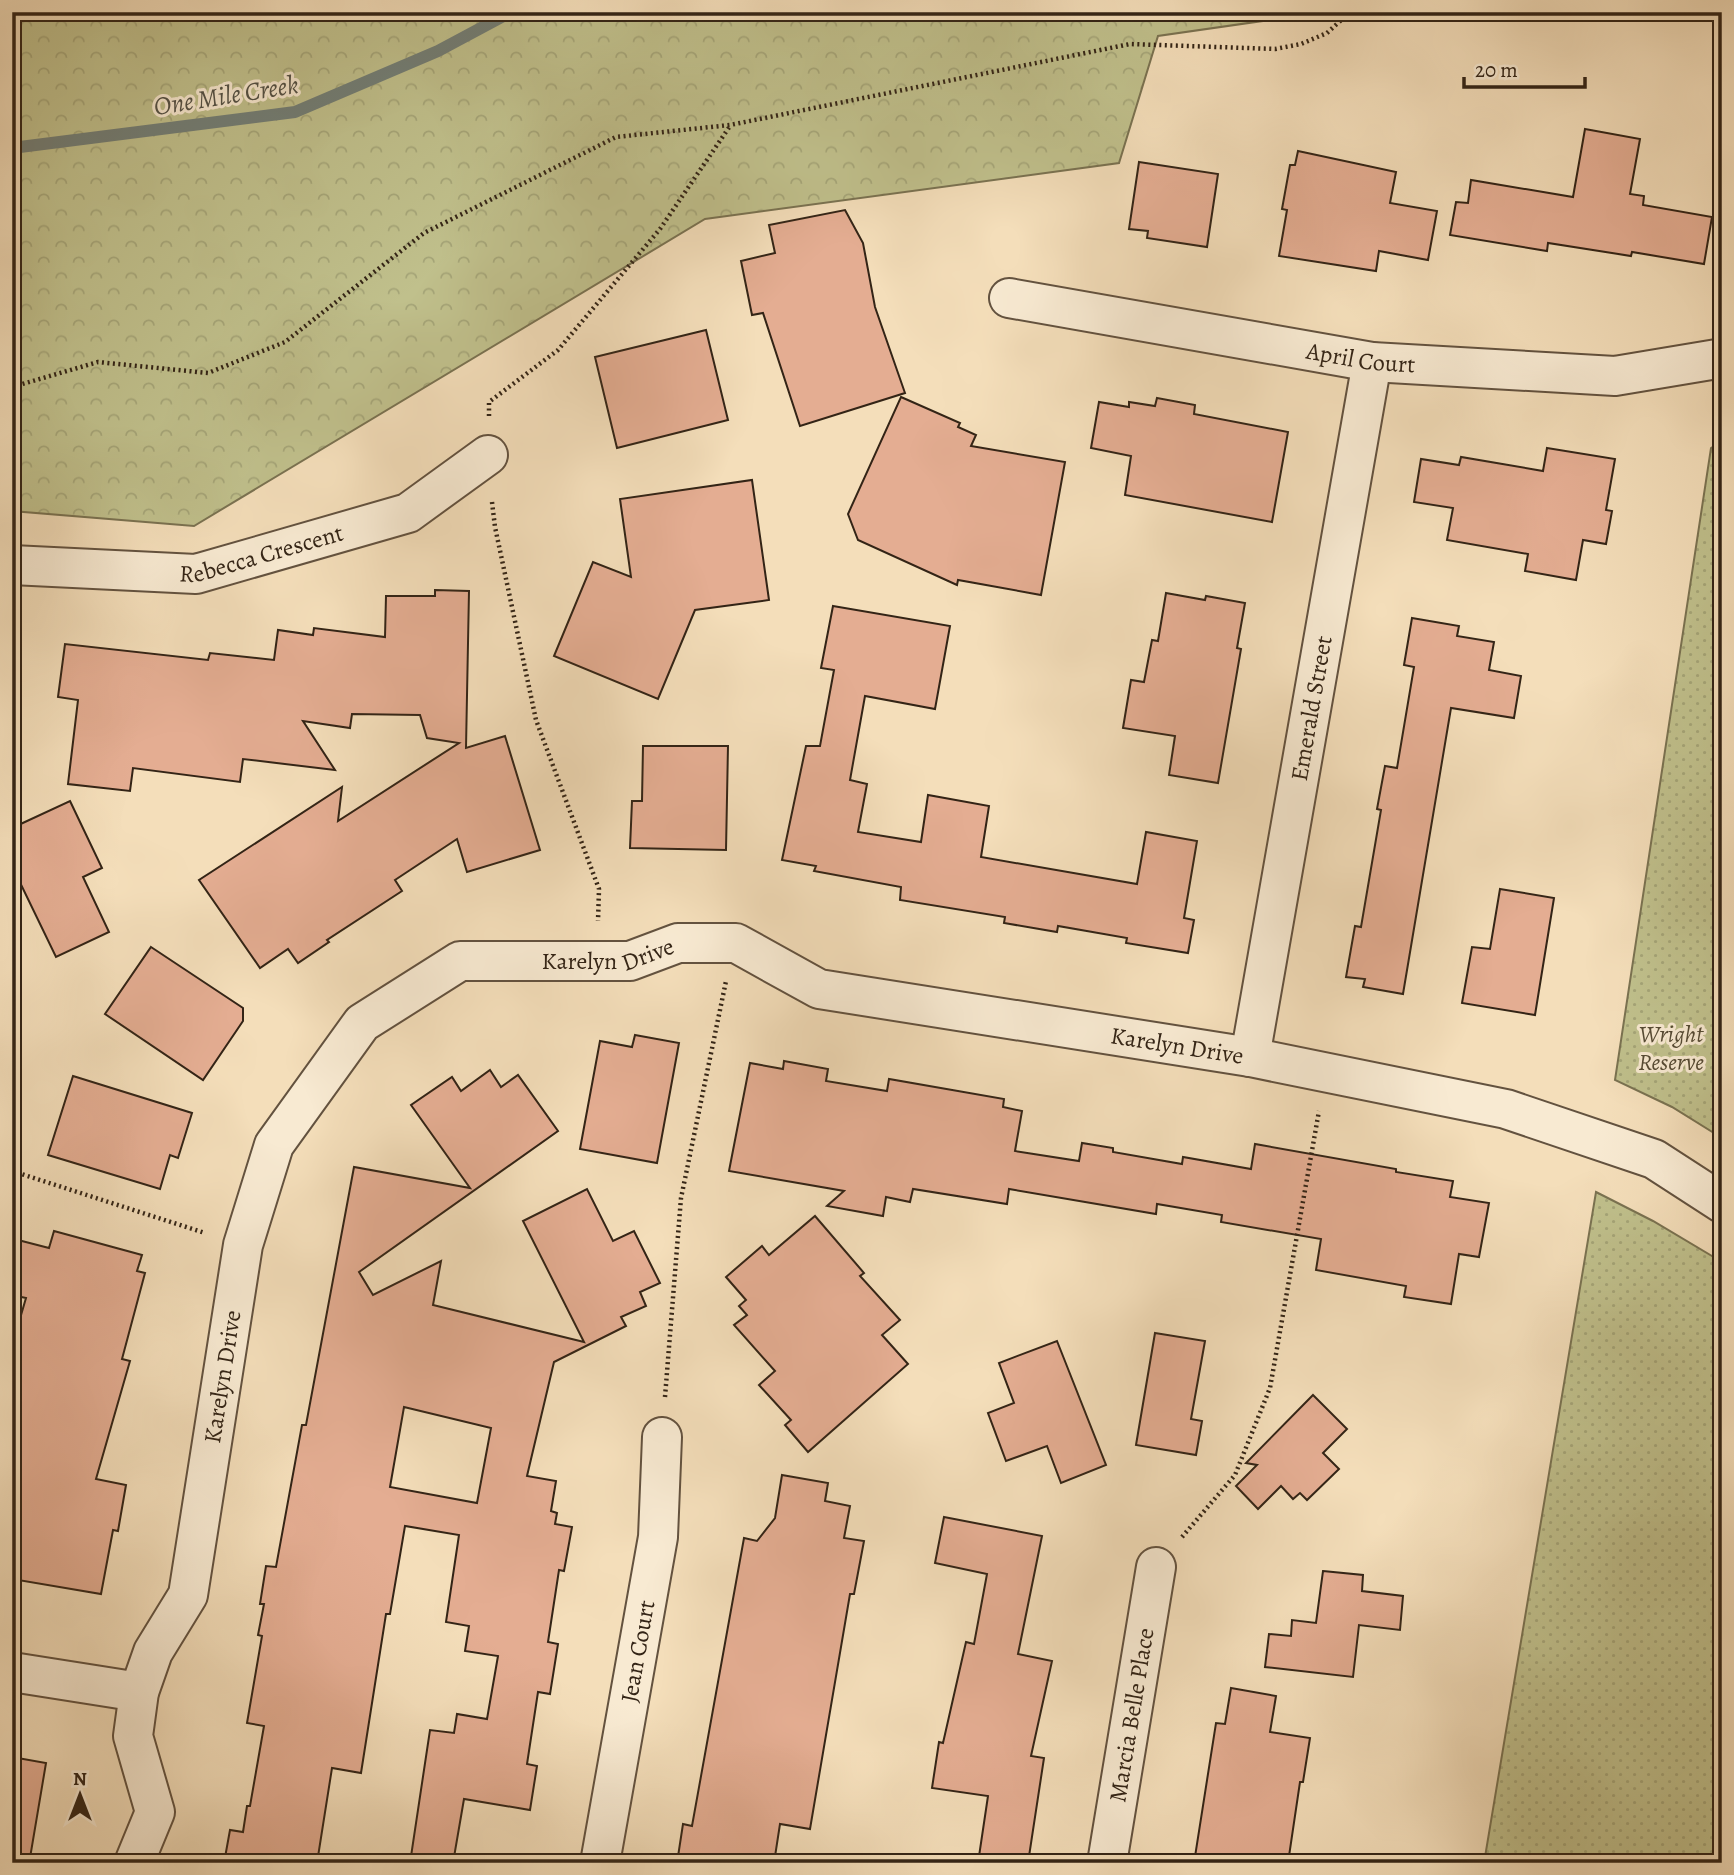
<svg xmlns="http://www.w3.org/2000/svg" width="1734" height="1875" font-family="Alegreya,serif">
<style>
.grass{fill:url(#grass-dots);stroke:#7a7251;stroke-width:2}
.forest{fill:url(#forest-crowns);stroke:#7a7251;stroke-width:2}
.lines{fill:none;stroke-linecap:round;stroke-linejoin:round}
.stream{stroke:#737f77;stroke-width:12}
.building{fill:#e4ad92;stroke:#332416;stroke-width:2;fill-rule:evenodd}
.minor-casing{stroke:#63523f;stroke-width:42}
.path{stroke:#332416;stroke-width:4.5;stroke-dasharray:2 3.5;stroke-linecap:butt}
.minor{stroke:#f8ead2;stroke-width:38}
.labels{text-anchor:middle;stroke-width:6;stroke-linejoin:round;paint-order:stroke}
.street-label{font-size:24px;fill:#332416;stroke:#f8ead2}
.park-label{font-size:24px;font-style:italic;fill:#564b34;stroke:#f8ead2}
.water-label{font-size:26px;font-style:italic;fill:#535146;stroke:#f8ead2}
</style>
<defs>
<pattern id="grass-dots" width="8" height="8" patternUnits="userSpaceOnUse" patternTransform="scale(1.75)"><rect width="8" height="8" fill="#c0c08c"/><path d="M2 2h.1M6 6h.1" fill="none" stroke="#a5a578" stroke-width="1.8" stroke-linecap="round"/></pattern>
<pattern id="forest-crowns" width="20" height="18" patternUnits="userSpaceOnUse" patternTransform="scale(1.75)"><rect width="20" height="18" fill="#c0c08c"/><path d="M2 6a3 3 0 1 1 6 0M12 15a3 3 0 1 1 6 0" fill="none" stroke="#a5a578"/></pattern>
</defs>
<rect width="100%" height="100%" fill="#f4deba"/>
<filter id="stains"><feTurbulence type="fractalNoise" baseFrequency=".00286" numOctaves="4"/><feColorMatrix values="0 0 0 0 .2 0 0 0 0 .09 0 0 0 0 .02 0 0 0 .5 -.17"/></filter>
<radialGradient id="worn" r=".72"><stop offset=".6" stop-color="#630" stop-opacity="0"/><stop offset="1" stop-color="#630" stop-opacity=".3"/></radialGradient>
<g class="grass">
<polygon points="1722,441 1722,1138 1672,1107 1615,1080 1711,448"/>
<polygon points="1596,1192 1653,1221 1722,1262 1722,1818 1714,1863 1484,1863"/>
</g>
<polygon class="forest" points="12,12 1325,12 1158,36 1119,163 705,219 194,526 12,511"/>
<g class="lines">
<polyline class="stream" points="12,148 295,112 438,51 511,12"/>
</g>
<g class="building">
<polygon points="1585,129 1640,139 1630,194 1644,196 1643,205 1712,217 1704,264 1632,252 1631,256 1548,243 1547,251 1450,235 1456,202 1468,203 1471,180 1573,197"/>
<polygon points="1298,151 1396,172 1390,203 1437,211 1428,260 1379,251 1376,271 1279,256 1287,210 1282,209 1290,165 1295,165"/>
<polygon points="1139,162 1218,174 1207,247 1147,238 1148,231 1129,229"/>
<polygon points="845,210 863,243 875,307 905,393 800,426 763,313 752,315 741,261 775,253 769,225"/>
<polygon points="706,330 728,420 617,448 595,357"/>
<polygon points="901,397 960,423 958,427 976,435 971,446 1065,462 1041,595 958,580 957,585 858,540 848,514"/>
<polygon points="1157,398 1195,405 1194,414 1288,432 1272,522 1125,495 1131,456 1091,448 1099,402 1129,407 1129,402 1155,406"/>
<polygon points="1547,448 1615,459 1606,510 1612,511 1606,544 1583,540 1576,580 1525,571 1528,554 1447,540 1453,508 1414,502 1421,459 1459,465 1461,457 1543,471"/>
<polygon points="752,480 769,600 695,610 658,699 554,656 593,562 631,577 620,499"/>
<polygon points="435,590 469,591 466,748 505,736 540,850 467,872 457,839 395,880 402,891 327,940 329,942 298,963 288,949 260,968 199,880 342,787 338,821 459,743 427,738 420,715 352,714 350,728 303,721 335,770 243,759 240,782 133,768 130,791 68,784 78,700 58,697 65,644 208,660 210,653 274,660 278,630 313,635 314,628 385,637 386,596 435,596"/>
<polygon points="1166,593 1205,600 1206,596 1245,603 1237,648 1241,649 1218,783 1169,775 1175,736 1123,728 1131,680 1144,682 1152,640 1158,641"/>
<polygon points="833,606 950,626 935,709 865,696 850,780 867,784 858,832 921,842 928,795 989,806 981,857 1137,884 1146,832 1197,841 1184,918 1194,920 1188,953 1126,943 1127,938 1058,926 1057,932 1004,923 1005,917 900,900 901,887 814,871 816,866 782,860 806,746 820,746 834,670 821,668"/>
<polygon points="1412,618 1459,626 1457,636 1494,642 1489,670 1521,676 1514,718 1451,708 1403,994 1363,987 1365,979 1346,977 1355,926 1361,927 1381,810 1377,809 1385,766 1397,768 1414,667 1404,665"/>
<polygon points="643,746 728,746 726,850 630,848 632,801 642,801"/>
<polygon points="70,801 102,868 83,877 109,932 56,957 12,866 12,828"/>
<polygon points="1500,889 1554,898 1535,1015 1462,1003 1472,947 1490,949"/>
<polygon points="151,947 243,1008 243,1021 203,1080 105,1014"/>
<polygon points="635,1035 679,1043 657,1163 580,1149 600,1041 632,1047"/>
<polygon points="784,1061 828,1069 826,1081 887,1091 889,1079 1004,1099 1003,1107 1022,1111 1015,1151 1079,1161 1082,1143 1113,1148 1113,1152 1182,1164 1183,1157 1251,1169 1255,1144 1396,1169 1396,1172 1453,1181 1450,1197 1489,1203 1479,1257 1459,1254 1451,1304 1404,1297 1406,1286 1316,1270 1321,1239 1221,1222 1222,1215 1157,1204 1156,1214 1009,1189 1007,1204 913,1189 910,1202 886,1197 883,1216 827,1206 844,1191 729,1171 750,1063 783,1069"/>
<path d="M490,1070l11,17 17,-12 40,56 -199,141 14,23 68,-34 -8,44 151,37 -61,-121 64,-32 26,52 21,-10 26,52 -20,9 6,14 -25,11 5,9 -72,36 -27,114 29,5 -5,30 6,2 -2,11 17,3 -8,44 -5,-1 -11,72 10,2 -8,50 -12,-2 -11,72 10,2 -7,44 -66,-11 -11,64h-43l20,-133 24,3 3,-19 30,5 11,-63 -33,-5 4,-25 -23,-4 13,-87 -54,-9 -15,88h-4l-25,159 -29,-5 -15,95h-93l6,-33 13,2 4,-26h3l14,-80 -17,-3 15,-87 -4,-1 6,-31h-4l6,-38 10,1 26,-142h4l48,-258 116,21 -59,-83 41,-28 9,14zM404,1407l87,21 -14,75 -87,-16z"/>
<polygon points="73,1076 192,1113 178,1158 170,1155 160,1189 48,1155"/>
<polygon points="815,1216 864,1273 860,1276 900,1320 882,1335 908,1364 808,1452 785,1425 791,1420 759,1385 775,1371 734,1325 747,1315 739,1306 746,1300 726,1277 762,1246 769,1255"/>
<polygon points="54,1231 142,1255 137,1271 145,1273 122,1359 130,1361 96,1479 126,1485 118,1531 113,1530 101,1594 12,1579 12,1346 26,1298 12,1295 12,1264 18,1240 49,1248"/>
<polygon points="1155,1333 1205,1341 1191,1419 1202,1421 1196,1455 1136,1445"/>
<polygon points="1057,1341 1106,1465 1061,1483 1047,1446 1006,1461 988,1413 1014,1403 999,1363"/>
<polygon points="1313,1395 1347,1429 1323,1453 1339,1469 1307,1500 1300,1493 1293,1499 1281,1486 1258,1509 1236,1486 1257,1465 1246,1463"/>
<polygon points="782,1475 828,1483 825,1501 850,1506 844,1538 864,1541 854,1594 850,1594 810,1829 780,1824 774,1863 677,1863 683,1824 692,1826 744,1538 757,1541 775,1518"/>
<polygon points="944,1517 1042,1536 1018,1654 1052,1661 1031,1756 1044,1758 1028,1863 978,1863 988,1796 932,1788 939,1742 943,1743 966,1642 974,1644 987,1574 935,1563"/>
<polygon points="1323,1571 1363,1575 1362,1591 1403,1596 1400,1630 1359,1625 1353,1677 1265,1667 1269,1634 1291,1636 1292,1620 1316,1623"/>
<polygon points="1231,1688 1276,1696 1270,1732 1310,1738 1303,1782 1300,1782 1288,1863 1194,1863 1216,1723 1225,1724"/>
<polygon points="12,1757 46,1763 30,1858 12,1856"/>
</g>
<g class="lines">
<defs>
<g id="minor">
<path id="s1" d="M1009,298l363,64 243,14 102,-17"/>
<path id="s2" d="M12,565l184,9 212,-61 80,-58"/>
<path id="s3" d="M1250,1057l122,-695"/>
<polyline points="12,1672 139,1692"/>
<path id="s4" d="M134,1863l21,-51 -22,-76 6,-44 14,-40 35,-57 55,-350 31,-100 88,-122 98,-62h170l48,-18h58l83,46 431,68 256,52 148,50 68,44"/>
<path id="s5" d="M600,1863l58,-326 4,-100"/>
<path id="s6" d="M1107,1863l49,-296"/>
</g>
</defs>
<use href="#minor" class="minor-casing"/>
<g class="path">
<polyline points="12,387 98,362 208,373 285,342 424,233 616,137 730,125 1130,44 1275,49 1301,44 1327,33 1350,12"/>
<polyline points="489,416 489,402 558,350 660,229 730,126"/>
<polyline points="492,502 495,527 536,720 599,889 598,921"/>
<polyline points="12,1171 205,1233"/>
<polyline points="665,1397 681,1198 726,981"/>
<polyline points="1182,1537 1235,1475 1270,1388 1319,1111"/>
</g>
<use href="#minor" class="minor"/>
</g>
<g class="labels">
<g class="street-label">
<text dy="8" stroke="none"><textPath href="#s1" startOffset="357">April Court</textPath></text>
<text dy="8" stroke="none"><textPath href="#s2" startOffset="252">Rebecca Crescent</textPath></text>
<text dy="8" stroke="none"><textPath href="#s3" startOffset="354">Emerald Street</textPath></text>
<text dy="8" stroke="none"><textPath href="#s4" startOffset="1162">Karelyn Drive</textPath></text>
<text dy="8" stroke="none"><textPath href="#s4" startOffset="1750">Karelyn Drive</textPath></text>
<text dy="8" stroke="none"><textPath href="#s4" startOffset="509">Karelyn Drive</textPath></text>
<text dy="8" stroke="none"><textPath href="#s5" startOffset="215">Jean Court</textPath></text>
<text dy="8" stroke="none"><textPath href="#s6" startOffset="150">Marcia Belle Place</textPath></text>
</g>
<g class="park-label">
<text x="1671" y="1042">Wright<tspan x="1671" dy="28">Reserve</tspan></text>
</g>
<g class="water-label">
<text transform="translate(226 95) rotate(-9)" y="9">One Mile Creek</text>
</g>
</g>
<rect width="1734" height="1875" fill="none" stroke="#f4deba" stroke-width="42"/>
<rect x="14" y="14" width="1706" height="1847" fill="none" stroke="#332416" stroke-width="3.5"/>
<rect x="21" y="21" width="1692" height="1833" fill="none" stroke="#332416" stroke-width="2"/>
<g transform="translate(80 1795)" stroke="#f8ead2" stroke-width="5" paint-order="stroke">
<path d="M0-5L12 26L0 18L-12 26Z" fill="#332416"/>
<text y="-10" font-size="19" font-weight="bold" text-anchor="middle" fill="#332416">N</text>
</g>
<path d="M1464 77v10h121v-10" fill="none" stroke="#332416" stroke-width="3.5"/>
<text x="1475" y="77" font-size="21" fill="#332416" stroke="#f8ead2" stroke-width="5" paint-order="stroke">20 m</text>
<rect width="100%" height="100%" filter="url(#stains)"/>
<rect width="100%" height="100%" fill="url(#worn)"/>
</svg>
